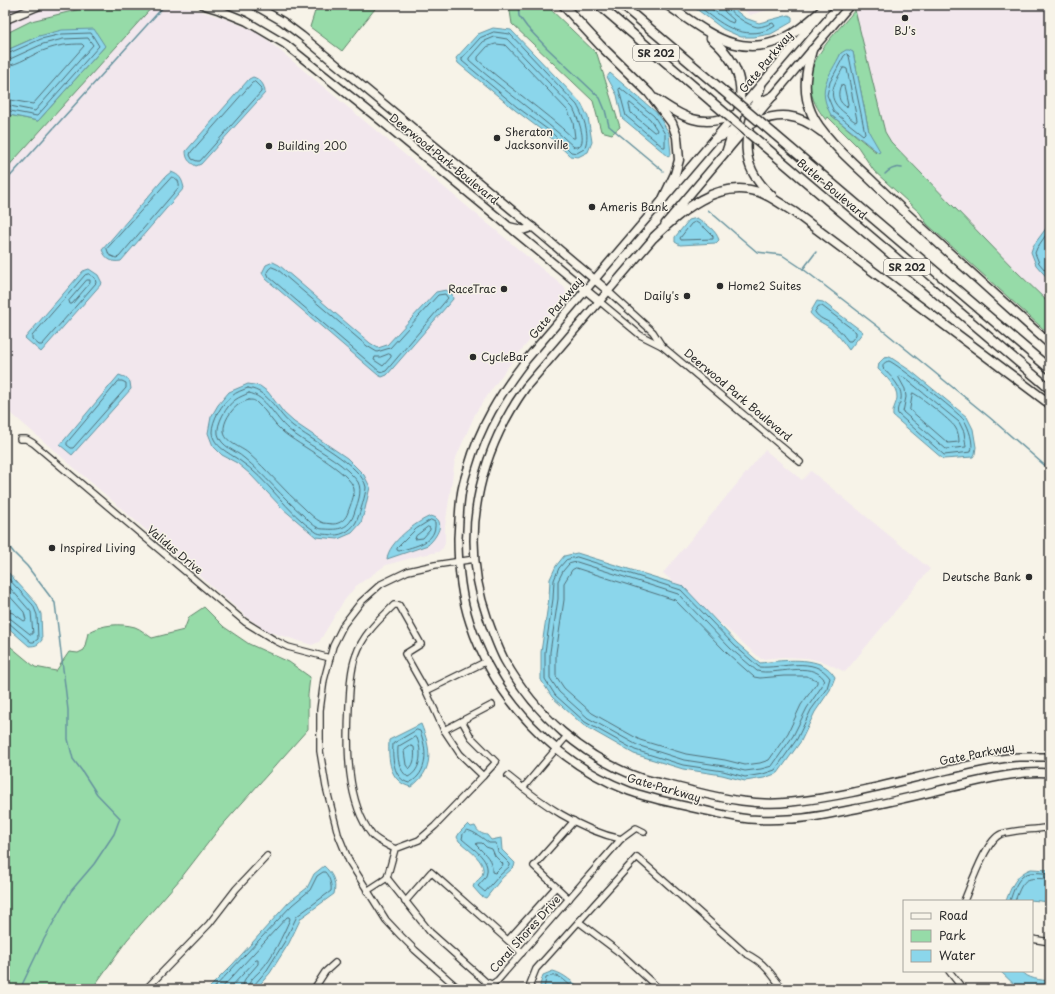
<svg xmlns="http://www.w3.org/2000/svg" width="1055" height="994" font-family="'Playpen Sans',sans-serif">
<style>
.built{fill:#f2e7ed}
.green{fill:#96dba8;stroke:#60836a;fill-rule:evenodd}
.water{fill:#8bd6eb;stroke:#65929e}
.lines{fill:none;stroke-linecap:round;stroke-linejoin:round}
.shore{stroke:#516f78;stroke-width:1}
.stream{stroke:#65929e;stroke-width:1.5}
.minor-casing{stroke:#2b2b2b;stroke-width:8}
.major-casing{stroke:#2b2b2b;stroke-width:10}
.highway-casing{stroke:#2b2b2b;stroke-width:11}
.minor{stroke:#f7f3e8;stroke-width:5.5}
.major{stroke:#f7f3e8;stroke-width:7}
.highway{stroke:#f7f3e8;stroke-width:8}
.highway-bridge-casing{stroke:#2b2b2b;stroke-width:11;stroke-linecap:butt}
.highway-bridge{stroke:#f7f3e8;stroke-width:8}
.poi-dot{fill:#2b2b2b;stroke:#f7f3e8;stroke-width:1.5}
.labels{text-anchor:middle;stroke-width:3;stroke-linejoin:round;paint-order:stroke}
.shield{fill:#f7f3e8;stroke:#686764;stroke-width:1}
.shield-label{font-size:10px;font-weight:bold;fill:#2b2b2b}
.poi-label{font-size:11px;fill:#2b2b2b;stroke:#f7f3e8;text-anchor:start}
.street-label{font-size:11px;fill:#2b2b2b;stroke:#f7f3e8}
</style>
<rect width="100%" height="100%" fill="#f7f3e8"/>
<filter id="ink" filterUnits="userSpaceOnUse"><feTurbulence type="fractalNoise" baseFrequency=".025" numOctaves="2"/><feDisplacementMap in="SourceGraphic" scale="8" xChannelSelector="R" yChannelSelector="G"/><feConvolveMatrix kernelMatrix="1 2 1 2 8 2 1 2 1" color-interpolation-filters="sRGB"/></filter>
<g filter="url(#ink)">
<g class="built">
<polygon points="5,5 180,5 221,17 248,28 266,39 565,288 566,292 565,297 507,368 476,412 455,460 445,526 445,543 443,548 438,552 422,555 386,565 356,586 343,602 319,642 312,645 267,631 248,618 5,408"/>
<polygon points="737,5 787,5 750,15"/>
<polygon points="860,5 1050,5 1050,304 1016,271 891,142 885,132 855,10"/>
<polygon points="765,450 802,480 811,471 930,569 845,672 827,663 808,658 783,657 761,659 663,573"/>
</g>
<g class="green">
<polygon points="97,5 154,5 5,170 5,114 38,121 105,46 39,36 5,51 5,34 31,21"/>
<polygon points="317,5 378,5 342,51 310,27"/>
<polygon points="509,5 546,5 597,54 620,127 612,134 601,131 593,101 512,24"/>
<path d="M855,10l30,122 6,10 125,129 34,33v31l-123,-111 -7,-11 -46,-42 -16,-24 -30,-30 -2,3c-38,-46 0,-75 29,-110zM853,52l16,80 7,20 -45,-37 7,-55 3,-7z"/>
<path d="M204,607l20,20 25,17 40,18 21,15 -2,18v34l-90,101 -37,48 -54,62 -35,49h-87v-347l30,25 21,4 13,-19 9,1 6,-3 4,-17c14,-9 32,-10 47,-6 6,2 12,8 17,11l32,-8 5,-13z"/>
</g>
<g class="water">
<polygon points="691,5 729,5 745,18 759,23 789,15 792,17 792,22 771,34 754,37 741,37 723,29"/>
<polygon points="493,28 511,30 581,103 588,117 592,142 588,152 578,157 570,156 548,135 515,110 458,63 456,58 478,34"/>
<polygon points="94,29 105,46 38,121 5,114 5,51 39,36 62,30"/>
<path d="M846,50h3l4,2 16,80 11,19 -1,2 -48,-38c-15,-28 -2,-37 10,-62z"/>
<polygon points="610,73 657,113 669,133 671,154 668,156 622,118 617,95 607,77"/>
<path d="M253,77c7,2 12,8 12,16l-64,71 -5,2c-7,-4 -10,-7 -10,-15l63,-72z"/>
<path d="M171,172c9,3 11,7 13,16l-63,73c-11,2 -15,-3 -19,-11l64,-74z"/>
<path d="M697,218c9,6 19,12 22,22l-3,3 -36,2 -5,-3v-5l14,-17z"/>
<polygon points="1050,223 1050,281 1036,265 1031,252 1033,246"/>
<polygon points="273,262 279,265 370,343 378,348 387,345 436,292 446,290 452,294 453,299 387,375 382,377 378,375 266,279 262,273 266,265"/>
<polygon points="89,269 98,275 102,283 41,352 25,338 83,271"/>
<path d="M817,301l6,1 40,30 -14,18c-6,-8 -11,-16 -19,-22 -8,-6 -14,-7 -20,-15z"/>
<path d="M890,357l21,14 56,46 6,12 3,18 -1,7 -2,3 -30,2 -50,-43c-1,-7 3,-11 4,-18 1,-11 -12,-22 -19,-29l1,-6 5,-5z"/>
<polygon points="119,375 127,378 130,382 131,389 72,455 60,445"/>
<polygon points="248,384 260,386 268,392 284,413 294,422 347,458 364,475 370,487 365,509 361,523 352,533 338,539 316,537 282,508 250,474 237,463 222,455 213,446 208,433 211,417 218,405 229,392"/>
<path d="M431,516c17,4 5,22 -3,29l-41,14c1,-16 30,-38 44,-43z"/>
<path d="M577,553l106,33 54,57 23,20c18,-2 51,-7 67,5 3,2 6,6 8,9l-5,13 -15,22 -14,29 -23,32 -14,5 -19,3 -23,-6 -39,-6 -49,-15 -51,-29 -31,-28 -11,-17v-28l8,-54 1,-19 6,-13 8,-10z"/>
<path d="M5,569l31,34 5,11 1,26c-4,5 -6,6 -13,6l-24,-21z"/>
<path d="M421,724c10,25 14,45 -10,63 -22,-5 -23,-28 -22,-47z"/>
<path d="M468,824l3,3 4,-1c3,6 6,8 12,9l4,5 10,-2 1,12 13,13 -1,4 -12,11 -16,20 -5,-2 -8,-9c1,-5 5,-6 8,-10 9,-14 -13,-27 -22,-36l-2,-4 3,-5z"/>
<path d="M324,866c8,7 13,16 10,28l-33,24 -12,25 -19,30 -14,16h-48l25,-25 56,-62 18,-14 7,-14z"/>
<path d="M1031,869l19,1v32l-20,-2 -2,1h-22c5,-14 10,-27 25,-32z"/>
<path d="M553,971c12,3 19,12 30,18h-42l-1,-4 3,-10z"/>
<path d="M1000,971h22c5,8 19,9 28,10v8h-31z"/>
</g>
<g class="lines">
<g class="shore">
<path d="M697,5c20,15 37,32 64,27 6,-2 10,-3 14,-6l-2,-3c-4,1 -11,4 -15,4 -9,-1 -30,-14 -31,-22"/>
<polyline points="706,5 728,21 733,23 734,20 725,12 722,5"/>
<path d="M494,32l16,2 67,71c7,13 14,31 7,44l-7,4 -6,-1 -20,-20 -34,-25 -55,-46v-3l18,-20z"/>
<path d="M495,37l12,2 66,69c4,8 18,41 1,39 -33,-31 -71,-57 -105,-87v-2l14,-16z"/>
<path d="M496,44l9,1 63,66 5,11 2,16h-2c-30,-28 -65,-51 -95,-78v-3l9,-10z"/>
<polygon points="847,54 849,56 865,133 863,135 834,112 827,95 830,82 844,56"/>
<polyline points="5,55 41,39 62,34 91,33 99,46 37,116 5,110"/>
<polyline points="5,60 10,59 43,44 63,39 88,38 93,45 35,111 5,105"/>
<path d="M5,66c14,-1 27,-12 40,-16 13,-5 24,-6 37,-6l2,2 -51,58 -28,-5"/>
<path d="M843,68h2l2,1 10,51 -1,2c-4,-2 -7,-5 -10,-8 -21,-16 -14,-26 -3,-46z"/>
<polygon points="255,82 261,88 261,92 200,161 197,161 192,159 190,155 191,152 252,83"/>
<path d="M841,85l3,1 4,18 -1,3c-9,-4 -10,-14 -6,-22z"/>
<polygon points="620,88 654,116 665,134 665,147 663,147 626,116 619,90"/>
<polygon points="630,103 650,119 657,130 656,132 654,132 631,113 629,105"/>
<path d="M172,177c5,1 8,5 7,10l-60,70 -3,1 -7,-3 -2,-6z"/>
<polygon points="696,222 705,228 713,236 713,239 681,240 680,238 691,224"/>
<polyline points="1050,229 1037,248 1035,253 1039,263 1050,276"/>
<polygon points="272,267 277,269 367,346 377,352 390,348 438,295 445,294 448,298 386,371 383,372 379,371 269,277 267,272 269,269"/>
<polygon points="89,274 95,278 96,283 42,345 39,345 32,339 32,336 85,275"/>
<polygon points="87,280 90,280 90,283 72,304 70,304 69,301"/>
<path d="M819,306h3l34,26v3l-5,6h-3c-5,-6 -9,-12 -16,-17 -6,-4 -13,-5 -17,-12z"/>
<polygon points="389,354 391,355 391,357 383,366 374,360 375,357 380,357"/>
<path d="M886,362c1,0 2,-1 3,-1 7,2 70,52 75,59 5,8 10,23 7,32l-27,3 -46,-41c-2,-6 2,-9 3,-15 2,-12 -11,-23 -18,-31v-3z"/>
<polygon points="900,376 905,378 959,422 964,432 966,447 946,449 903,412 906,397 905,389 899,378"/>
<polygon points="119,381 122,381 126,383 126,388 73,448 71,448 67,445 67,443"/>
<path d="M248,388c23,4 28,25 45,38 16,13 69,39 73,61 0,7 -6,26 -9,33 -3,8 -14,16 -24,15 -5,-1 -13,0 -17,-3 -30,-20 -48,-53 -77,-72 -10,-7 -26,-14 -27,-28 0,-12 10,-29 20,-36 4,-4 11,-6 16,-8z"/>
<path d="M249,393c17,3 26,25 39,36 19,16 42,25 60,42 3,3 7,7 10,11 5,10 -1,22 -4,32 -5,15 -16,16 -29,15 -1,0 -5,0 -6,-1 -6,-2 -12,-9 -16,-13 -21,-18 -38,-40 -59,-57 -9,-8 -23,-11 -26,-24 -2,-10 9,-29 17,-34 4,-3 10,-5 14,-7z"/>
<path d="M913,393c6,2 38,28 42,34 3,4 4,10 4,15l-11,1 -38,-33z"/>
<path d="M249,400c3,0 6,0 8,3 10,8 16,21 26,29 14,12 68,40 71,57 1,6 -4,17 -6,23 -2,7 -8,12 -15,12 -4,-1 -9,0 -12,-2 -6,-3 -12,-9 -17,-14 -20,-17 -36,-38 -56,-55 -7,-6 -24,-11 -24,-22 -1,-9 7,-21 14,-26 3,-2 7,-4 11,-5z"/>
<path d="M431,520l4,2c2,21 -20,24 -36,29l-2,-1v-2l19,-19z"/>
<polygon points="428,527 430,528 430,530 423,538 415,539 416,536"/>
<path d="M577,557l104,33 54,56 24,21c23,2 55,-12 71,11l-3,10 -16,22 -14,29 -22,31 -12,4 -18,3 -22,-6 -40,-6 -48,-15 -50,-28 -30,-27 -10,-16v-27l8,-53 1,-19 5,-12 7,-8z"/>
<path d="M577,562l101,32 53,55 26,22c18,5 54,-11 67,8l-2,7 -15,22 -14,28 -21,30 -11,3 -16,2 -21,-5 -40,-6 -47,-15 -49,-27 -29,-26 -9,-14v-26l8,-53v-18l5,-10 6,-7z"/>
<polygon points="576,568 675,600 727,653 754,677 760,678 784,676 806,676 817,680 817,683 801,705 788,733 769,760 760,763 745,765 725,760 686,754 640,740 592,713 564,688 556,676 556,653 564,600 564,583 572,570"/>
<polyline points="5,575 33,605 37,615 38,639 34,642 31,642 9,623 5,622"/>
<polyline points="5,582 31,612 33,634 30,634 11,619 5,617"/>
<polyline points="5,591 24,612 26,620 24,621 13,613 5,611"/>
<path d="M417,730l3,1c7,18 9,42 -11,52 -16,-4 -17,-26 -16,-39z"/>
<path d="M415,737l2,1c5,13 5,32 -9,39 -9,-6 -11,-19 -10,-30z"/>
<path d="M411,746l3,1c1,8 1,17 -5,22l-3,-4 -2,-14z"/>
<path d="M467,830c6,1 17,9 22,13h7l2,9 12,12v2l-11,10 -14,16 -7,-6c2,-3 5,-5 7,-8 9,-17 -12,-29 -23,-39l1,-5z"/>
<path d="M477,843h5l4,4 6,2 3,7 8,8 -1,2 -7,7 -3,-1c1,-12 -7,-18 -15,-26z"/>
<path d="M1010,901c3,-10 8,-26 20,-28 6,-1 14,0 20,1"/>
<path d="M1015,901c9,-25 11,-23 35,-22"/>
<path d="M213,989l79,-84 18,-15 7,-14 6,-4h2c4,4 7,13 6,19l-34,25 -12,25 -18,29 -13,15 -1,4"/>
<path d="M221,989l66,-72h2l1,2c-8,18 -17,38 -30,52 -5,5 -12,10 -12,18"/>
<polyline points="229,989 256,960 258,960 258,964 245,979 242,989"/>
<path d="M544,989l2,-11c14,-7 18,4 29,11"/>
</g>
<g class="stream">
<polyline points="518,5 519,16 527,27 546,47 600,98 605,110 609,126 663,171"/>
<path d="M885,174c5,-5 10,-8 17,-6"/>
<polyline points="5,182 165,5"/>
<polyline points="708,210 757,252 782,255 803,269 885,332 989,417 1050,470"/>
<polyline points="803,269 816,252"/>
<polyline points="5,541 14,553 27,566 55,603 68,710 68,739 73,759 82,771 97,794 120,818 114,834 94,864 71,891 43,941 20,989"/>
</g>
<defs>
<g id="minor">
<polyline points="608,291 653,332 662,346"/>
<polyline points="599,301 640,335 662,346 800,462"/>
<polyline points="20,439 26,439 33,443 245,622 276,641 288,647 330,658"/>
<polyline points="462,721 471,737 496,762 483,776"/>
<polyline points="444,730 492,705"/>
<path d="M508,776c33,27 71,54 113,63"/>
<polyline points="523,788 567,736"/>
<polyline points="395,849 419,840 435,826 483,776 460,754 444,730 426,691"/>
<path d="M387,878l8,-29c-7,-4 -18,-8 -23,-14 -26,-33 -25,-89 -23,-129 1,-16 1,-35 7,-51 7,-21 23,-35 38,-50h5l22,39 -16,10 21,37 61,-30"/>
<polyline points="387,878 430,932 486,982 492,984 498,980 621,839 636,828 644,832"/>
<polyline points="367,891 387,878"/>
<polyline points="569,899 534,866 574,821"/>
<path d="M964,901c7,-16 22,-61 37,-67 14,-4 30,-4 44,-6l5,1"/>
<polyline points="405,902 431,872 522,953"/>
<polyline points="579,922 620,953 659,989"/>
<polyline points="1032,939 1050,942"/>
<polyline points="508,940 556,887"/>
<polyline points="949,971 963,989"/>
<polyline points="146,989 209,924 236,889 267,856"/>
<polyline points="314,989 325,972 335,963"/>
<polyline points="459,989 415,950 401,936 386,920 349,861 338,834 326,787 320,751 320,710 324,680 333,646 344,624 361,602 381,584 408,571 435,565 475,559"/>
<path d="M531,989l-1,-5 6,-15 101,-112 108,96c8,4 16,9 22,16 6,6 10,14 17,20"/>
</g>
<g id="major">
<polyline points="203,5 219,10 246,21 285,44 380,120 599,301"/>
<polyline points="254,5 282,21 302,36 541,234 608,291"/>
<path d="M821,14l-295,346c-26,34 -46,66 -58,108 -3,9 -6,18 -7,28 -2,14 -2,28 -3,42 0,29 3,58 12,85 25,76 84,139 159,168 19,7 40,11 60,16 20,4 40,10 60,12 13,1 26,1 39,0 20,0 41,-5 61,-9 40,-7 81,-18 121,-27 26,-6 53,-12 80,-10"/>
<polyline points="5,20 41,5"/>
<polyline points="665,224 850,5"/>
<polyline points="511,227 524,230 533,227"/>
<path d="M657,234l-131,153c-49,69 -67,152 -38,233 5,14 10,28 17,41 30,53 78,97 136,117 17,5 35,8 52,13 32,8 65,15 98,11 53,-5 105,-20 157,-32 23,-5 47,-12 71,-13 10,0 21,0 31,0"/>
</g>
<g id="highway">
<polyline points="563,5 600,45 649,93 672,123 677,137 679,160 675,174 663,199"/>
<polyline points="599,5 712,102"/>
<polyline points="622,5 722,90"/>
<path d="M667,5c41,27 74,59 125,29 13,-8 24,-19 36,-29"/>
<path d="M711,38c42,36 31,65 16,112"/>
<path d="M812,50c-6,21 -10,41 -1,62 8,21 41,50 58,66 59,57 120,111 181,166"/>
<path d="M761,85c-13,43 -29,76 11,111"/>
<path d="M656,99c27,18 45,30 78,16"/>
<polyline points="752,107 773,96"/>
<path d="M752,123c28,-11 45,-10 70,9"/>
<polyline points="774,134 1050,369"/>
<polyline points="715,139 734,131"/>
<polyline points="764,146 1050,389"/>
<path d="M654,237c28,-26 62,-58 105,-45 12,4 23,13 35,20l256,192"/>
</g>
</defs>
<use href="#minor" class="minor-casing"/>
<use href="#major" class="major-casing"/>
<use href="#highway" class="highway-casing"/>
<use href="#minor" class="minor"/>
<use href="#major" class="major"/>
<use href="#highway" class="highway"/>
<defs>
<g id="highway-bridge">
<polyline points="722,90 774,134"/>
<polyline points="712,102 764,146"/>
</g>
</defs>
<use href="#highway-bridge" class="highway-bridge-casing"/>
<use href="#highway-bridge" class="highway-bridge"/>
</g>
</g>
<g class="poi-dot">
<circle cx="905" cy="18" r="4"/>
<circle cx="497" cy="138" r="4"/>
<circle cx="269" cy="146" r="4"/>
<circle cx="592" cy="207" r="4"/>
<circle cx="720" cy="286" r="4"/>
<circle cx="504" cy="289" r="4"/>
<circle cx="687" cy="296" r="4"/>
<circle cx="473" cy="357" r="4"/>
<circle cx="52" cy="548" r="4"/>
<circle cx="1029" cy="577" r="4"/>
</g>
<g class="labels">
<g class="shield">
<rect x="633" y="45" width="46" height="16" rx="3"/>
<rect x="884" y="259" width="46" height="16" rx="3"/>
</g>
<g class="shield-label">
<text x="656" y="57">SR 202</text>
<text x="907" y="271">SR 202</text>
</g>
<g class="poi-label">
<text x="905" y="35" text-anchor="middle">BJ's</text>
<text x="505" y="136">Sheraton<tspan x="505" dy="13">Jacksonville</tspan></text>
<text x="277" y="150">Building 200</text>
<text x="600" y="211">Ameris Bank</text>
<text x="728" y="290">Home2 Suites</text>
<text x="496" y="293" text-anchor="end">RaceTrac</text>
<text x="679" y="300" text-anchor="end">Daily's</text>
<text x="481" y="361">CycleBar</text>
<text x="60" y="552">Inspired Living</text>
<text x="1021" y="581" text-anchor="end">Deutsche Bank</text>
</g>
<g class="street-label">
<text transform="translate(766 62) rotate(-50)" y="4">Gate Parkway</text>
<text transform="translate(444 159) rotate(39)" y="4">Deerwood Park Boulevard</text>
<text transform="translate(832 189) rotate(40)" y="4">Butler Boulevard</text>
<text transform="translate(556 308) rotate(-50)" y="4">Gate Parkway</text>
<text transform="translate(738 395) rotate(40)" y="4">Deerwood Park Boulevard</text>
<text transform="translate(175 550) rotate(40)" y="4">Validus Drive</text>
<text transform="translate(977 754) rotate(-11)" y="4">Gate Parkway</text>
<text transform="translate(664 788) rotate(16)" y="4">Gate Parkway</text>
<text transform="translate(525 934) rotate(-48)" y="4">Coral Shores Drive</text>
</g>
</g>
<rect width="1055" height="994" fill="none" stroke="#f7f3e8" stroke-width="20"/>
<rect x="10" y="10" width="1035" height="974" fill="none" stroke="#2b2b2b" stroke-width="1.5" filter="url(#ink)"/>
<rect x="903" y="900" width="130" height="72" fill="#f7f3e8" stroke="#a5a39c"/>
<rect x="911" y="913" width="20" height="6" fill="#f7f3e8" stroke="#a5a39c"/>
<text x="939" y="920" font-size="12" fill="#2b2b2b">Road</text>
<rect x="911" y="930" width="20" height="12" fill="#96dba8" stroke="#a5a39c"/>
<text x="939" y="940" font-size="12" fill="#2b2b2b">Park</text>
<rect x="911" y="950" width="20" height="12" fill="#8bd6eb" stroke="#a5a39c"/>
<text x="939" y="960" font-size="12" fill="#2b2b2b">Water</text>
</svg>
